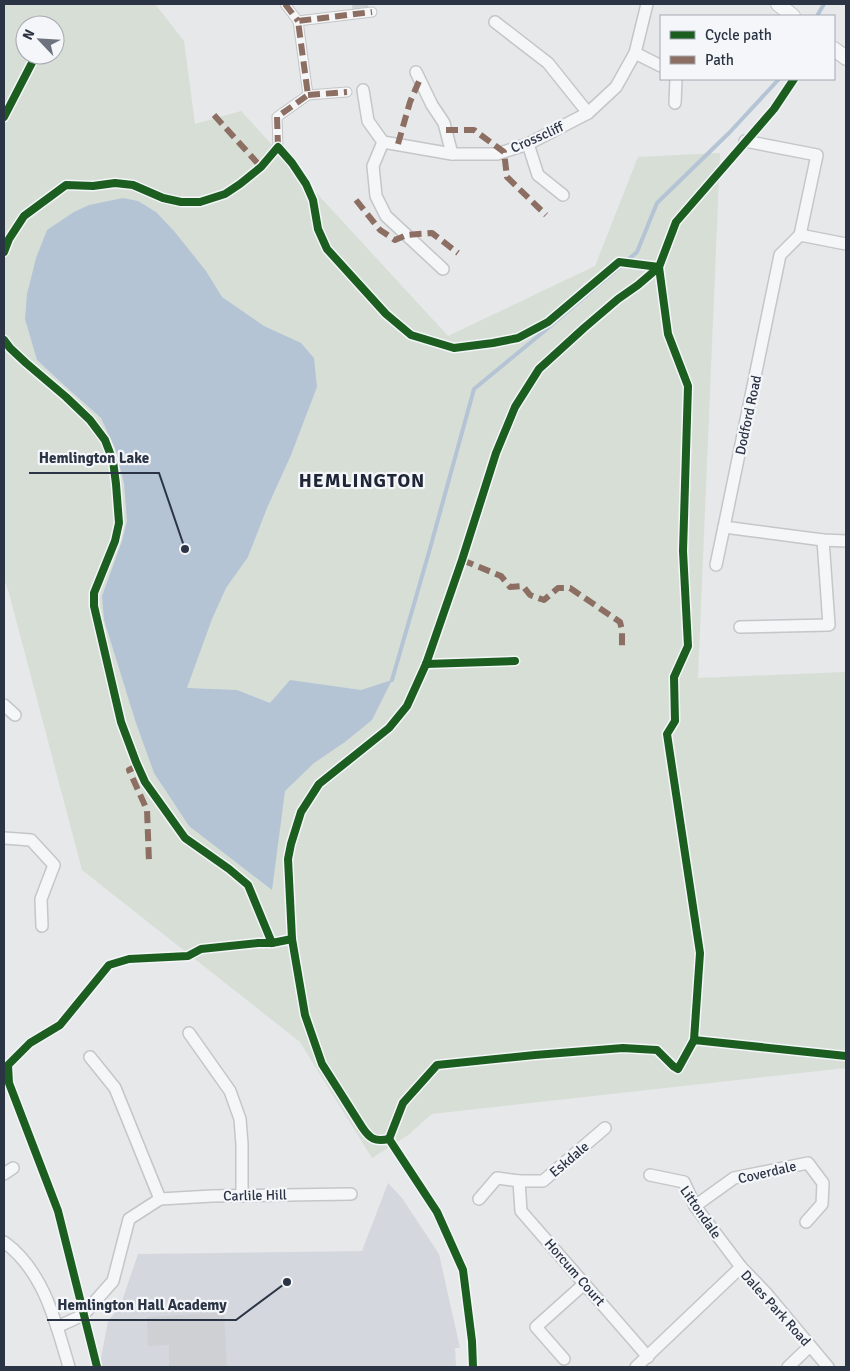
<svg xmlns="http://www.w3.org/2000/svg" width="850" height="1371" font-family="Signika,sans-serif">
<style>
.built{fill:#d4d7dd}
.green{fill:#d6ded6;fill-rule:evenodd}
.water{fill:#b4c4d5}
.lines{fill:none;stroke-linecap:round;stroke-linejoin:round}
.stream{stroke:#b4c4d5;stroke-width:4}
.building{fill:#ced0d3}
.pedestrian-casing{stroke:#c4c6c8;stroke-width:11}
.minor-casing{stroke:#c4c6c8;stroke-width:14}
.tertiary-casing{stroke:#c4c6c8;stroke-width:16}
.pedestrian{stroke:#f5f6f7;stroke-width:9}
.minor{stroke:#f5f6f7;stroke-width:11}
.tertiary{stroke:#f5f6f7;stroke-width:14}
.quiet{stroke:#8d6e63;stroke-width:6;stroke-dasharray:12 6;stroke-linecap:butt}
.cycleway-casing{stroke:#f4f6f9;stroke-width:11}
.cycleway{stroke:#1b5e20;stroke-width:8}
.labels{text-anchor:middle;stroke-width:4.5;stroke-linejoin:round;paint-order:stroke}
.street-label{font-size:14px;fill:#2b3445;stroke:#f4f6f9}
.district-label{font-size:19px;font-weight:bold;letter-spacing:1px;fill:#1d2536;stroke:#f4f6f9}
.leader{fill:none;stroke:#2b3445;stroke-width:2}
.callout-dot{fill:#2b3445;stroke:#f4f6f9;stroke-width:2}
.callout-label{font-size:15px;text-anchor:middle;font-weight:bold;fill:#2b3445;stroke:#f4f6f9;stroke-width:4.5;stroke-linejoin:round;paint-order:stroke}
</style>
<rect width="100%" height="100%" fill="#e6e8ea"/>
<polygon class="built" points="388,1183 402,1198 439,1254 460,1348 455,1348 456,1367 102,1367 101,1358 108,1321 117,1310 119,1310 138,1254 362,1251"/>
<path class="green" d="M4,4h151l29,37 11,83 46,-13 207,225 147,-70 43,-109 82,-4 -22,525 148,-6v396l-414,46 -24,21 -36,23 -72,-116 -218,-172 -73,-277 -5,-14zM25,25h30v30h-30z"/>
<polygon class="water" points="123,198 138,201 156,212 174,231 206,271 222,297 264,326 301,343 314,358 317,387 291,455 267,508 248,557 226,588 212,619 187,688 237,690 270,703 290,680 361,690 392,680 372,720 345,742 314,763 285,791 272,890 189,826 154,773 135,720 104,620 102,596 122,541 127,521 124,483 115,448 101,418 65,386 37,360 25,319 27,294 36,258 47,230 74,212 89,205"/>
<g class="lines">
<g class="stream">
<polyline points="817,16 824,4"/>
<polyline points="392,680 429,552 474,389 542,333 637,252 657,203 730,132 779,79"/>
</g>
</g>
<g class="building">
<polygon points="352,4 368,4 369,12 353,14"/>
<polygon points="224,1312 227,1367 169,1367 169,1345 148,1346 147,1317"/>
</g>
<g class="lines">
<defs>
<g id="pedestrian">
<polyline points="285,4 298,21"/>
<polyline points="308,95 347,92"/>
<polyline points="278,147 277,117 308,95 298,21 372,12"/>
</g>
<g id="minor">
<polyline points="495,22 548,63 588,113"/>
<polyline points="635,53 661,66"/>
<polyline points="416,72 432,105 444,123 452,154"/>
<polyline points="363,90 368,121 383,142 452,154 497,154 528,144 588,113 616,87 635,53 647,4"/>
<polyline points="675,103 676,79"/>
<polyline points="745,141 817,155 800,235"/>
<polyline points="383,142 373,166 376,196 386,216 443,269"/>
<polyline points="528,144 538,175 563,195"/>
<polyline points="846,244 800,235 780,255 724,527 823,540 846,541"/>
<polyline points="716,565 724,527"/>
<polyline points="740,627 829,625 823,540"/>
<polyline points="4,705 15,715"/>
<polyline points="4,838 31,840 54,865 41,899 42,926"/>
<polyline points="189,1033 230,1091 240,1119 242,1144 242,1196"/>
<polyline points="90,1057 115,1088 160,1199"/>
<polyline points="4,1174 13,1168"/>
<polyline points="650,1175 684,1182 695,1206 741,1267"/>
<polyline points="519,1181 521,1211 648,1357"/>
<polyline points="479,1199 497,1178 519,1181 543,1181 605,1128"/>
<polyline points="695,1206 734,1178 808,1163 823,1183 822,1204 806,1222"/>
<path d="M4,1242c40,29 52,81 65,125"/>
<polyline points="57,1327 83,1315 113,1281 129,1219 160,1199 212,1196 351,1194"/>
<polyline points="564,1359 536,1327 584,1284"/>
<polyline points="636,1367 741,1267 766,1293 828,1367"/>
<polyline points="788,1367 810,1346"/>
</g>
<g id="tertiary">
<polyline points="778,4 793,16"/>
<polyline points="834,49 846,58"/>
</g>
</defs>
<use href="#pedestrian" class="pedestrian-casing"/>
<use href="#minor" class="minor-casing"/>
<use href="#tertiary" class="tertiary-casing"/>
<use href="#pedestrian" class="pedestrian"/>
<use href="#minor" class="minor"/>
<use href="#tertiary" class="tertiary"/>
<g class="quiet">
<polyline points="285,4 298,21"/>
<polyline points="308,95 347,92"/>
<polyline points="214,115 261,167"/>
<polyline points="446,130 474,130 504,152 507,177 546,215"/>
<polyline points="398,144 410,102 420,79"/>
<polyline points="278,147 277,117 308,95 298,21 372,12"/>
<polyline points="356,200 380,230 395,240 407,235 432,233 458,253"/>
<polyline points="462,560 501,576 510,587 523,586 530,595 544,600 558,588 570,588 620,622 622,630 622,650"/>
<polyline points="137,766 129,770 147,810 149,862"/>
</g>
<defs>
<g id="cycleway">
<polyline points="4,117 36,55"/>
<polyline points="4,252 9,239 24,216 66,185 93,186 115,183 133,185 163,198 181,202 200,202 225,194 240,184 261,167 278,147 292,163 306,184 313,200 318,229 327,249 386,314 411,335 454,348 493,343 518,338 548,322 619,262 659,267 668,334 688,386 683,551 688,646 674,677 675,721 667,734 700,953 694,1040"/>
<polyline points="4,340 10,348 26,363 66,397 90,420 105,440 113,461 116,484 119,523 115,541 94,593 94,606 121,722 136,762 145,782 185,838 229,869 248,885 272,943"/>
<polyline points="426,664 515,661"/>
<polyline points="389,1139 403,1103 437,1065 535,1055 623,1048 657,1050 673,1066 678,1069 694,1040 846,1056"/>
<polyline points="97,1367 58,1211 9,1083 8,1065 30,1043 60,1025 109,965 129,959 188,956 201,949 258,943 272,943 292,939"/>
<path d="M473,1367l-1,-26 -9,-71 -26,-58 -48,-73c-14,3 -19,0 -27,-12l-40,-63 -17,-49 -13,-76 -4,-80 3,-15 10,-32 18,-28 70,-56 18,-22 19,-42 36,-104 34,-107 19,-46 24,-38 45,-41 34,-29 20,-14 21,-18 17,-45 98,-113 20,-30"/>
</g>
</defs>
<use href="#cycleway" class="cycleway-casing"/>
<use href="#cycleway" class="cycleway"/>
</g>
<g class="labels">
<g class="street-label">
<text transform="translate(537 137) rotate(-24)" y="5">Crosscliff</text>
<text transform="translate(748 415) rotate(-78)" y="5">Dodford Road</text>
<text transform="translate(569 1159) rotate(-40)" y="5">Eskdale</text>
<text transform="translate(767 1172) rotate(-13)" y="5">Coverdale</text>
<text transform="translate(255 1195) rotate(-1)" y="5">Carlile Hill</text>
<text transform="translate(701 1212) rotate(55)" y="5">Littondale</text>
<text transform="translate(575 1272) rotate(49)" y="5">Horcum Court</text>
<text transform="translate(776 1308) rotate(48)" y="5">Dales Park Road</text>
</g>
<g class="district-label">
<text x="362" y="487">HEMLINGTON</text>
</g>
</g>
<path class="leader" d="M185 549L159 473H29M287 1282L236 1320H47"/>
<g class="callout-dot">
<circle cx="185" cy="549" r="5"/>
<circle cx="287" cy="1282" r="5"/>
</g>
<g class="callout-label">
<text x="94" y="463">Hemlington Lake</text>
<text x="142" y="1310">Hemlington Hall Academy</text>
</g>
<rect width="850" height="1371" fill="none" stroke="#2b3445" stroke-width="10"/>
<rect x="660" y="15" width="175" height="65" fill="#f4f6f9" stroke="#a4a8b1"/>
<rect x="670" y="31" width="25" height="8" fill="#1b5e20" stroke="#a4a8b1"/>
<text x="705" y="40" font-size="15" fill="#2b3445">Cycle path</text>
<rect x="670" y="56" width="25" height="8" fill="#8d6e63" stroke="#a4a8b1"/>
<text x="705" y="65" font-size="15" fill="#2b3445">Path</text>
<g transform="translate(40 40) rotate(295)"><circle r="24" fill="#f4f6f9" stroke="#a4a8b1"/>
<path d="M0-4L9 19L0 12L-9 19Z" fill="#6c737f"/>
<text y="-8" font-size="14" font-weight="bold" text-anchor="middle" fill="#2b3445">N</text>
</g>
</svg>
